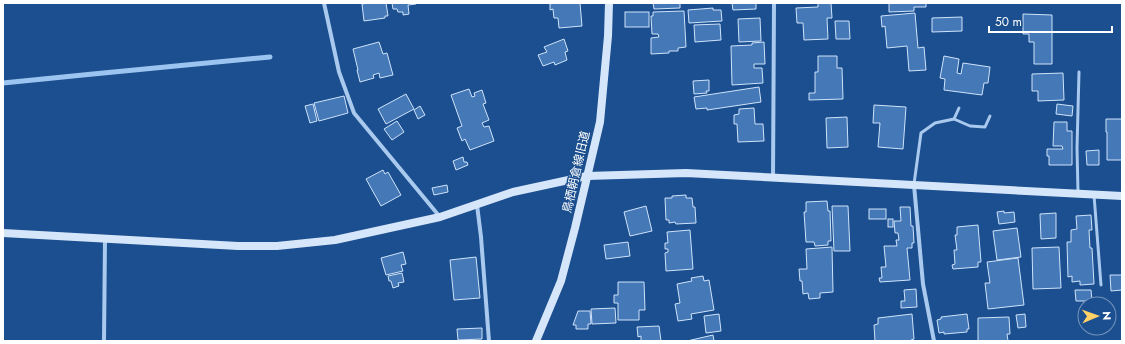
<svg xmlns="http://www.w3.org/2000/svg" width="1125" height="344" font-family="Jost,'Noto Sans JP',sans-serif">
<style>
.lines{fill:none;stroke-linecap:round;stroke-linejoin:round}
.stream{stroke:#9cc4f0;stroke-width:5}
.building{fill:#4478b7;stroke:#cfe3fa}
.lane{stroke:#a9c9ee;stroke-width:3}
.street{stroke:#a9c9ee;stroke-width:4}
.secondary{stroke:#d6e6fa;stroke-width:8}
.labels{text-anchor:middle;stroke-width:3;stroke-linejoin:round;paint-order:stroke}
.street-label{font-size:12px;fill:#fff;stroke:#1b4f8f}
</style>
<rect width="100%" height="100%" fill="#1b4f8f"/>
<g class="lines">
<polyline class="stream" points="3,83 93,74 270,57"/>
</g>
<g class="building">
<polygon points="369,3 386,3 388,16 385,16 385,18 364,21 362,4"/>
<polygon points="392,3 416,3 416,4 408,5 409,14 403,15 403,12 398,12 397,9 393,9"/>
<polygon points="554,3 580,3 582,26 559,28 558,18 554,18 553,9 550,10 550,4"/>
<polygon points="653,3 680,3 680,8 654,9"/>
<polygon points="732,3 756,3 756,9 733,10"/>
<polygon points="818,3 831,3 832,18 827,18 828,39 804,40 803,23 797,23 796,8 818,7"/>
<polygon points="889,3 926,3 926,7 914,7 914,11 889,12"/>
<polygon points="713,8 713,10 721,10 722,21 689,23 688,10"/>
<polygon points="684,11 686,47 678,48 678,51 669,51 669,53 651,54 651,38 659,37 658,34 652,34 651,16 653,16 653,12"/>
<rect x="625" y="12" width="24" height="15"/>
<polygon points="915,13 918,48 924,47 926,70 909,71 907,46 887,48 885,26 882,27 881,16"/>
<polygon points="1023,14 1052,15 1052,64 1034,64 1034,42 1029,42 1029,34 1023,34"/>
<polygon points="962,17 962,31 932,32 932,18"/>
<polygon points="760,18 761,41 739,42 738,19"/>
<polygon points="835,21 849,21 850,39 836,39"/>
<polygon points="720,24 721,40 695,42 694,25"/>
<polygon points="564,39 568,51 565,52 567,60 555,65 554,62 543,66 538,55 547,52 544,47"/>
<polygon points="379,42 383,54 387,53 393,75 380,78 379,73 373,75 374,78 360,82 357,70 358,70 353,49"/>
<polygon points="764,42 765,64 754,64 754,68 762,68 763,83 732,85 731,46 752,45 752,43"/>
<polygon points="818,56 837,56 837,68 842,68 843,99 809,100 809,93 815,93 815,72 818,72"/>
<polygon points="944,56 959,59 957,73 961,74 963,63 990,67 988,83 984,83 982,95 944,90 945,79 940,78"/>
<polygon points="1063,73 1064,100 1038,101 1038,91 1032,91 1032,74"/>
<polygon points="709,80 709,91 706,91 707,93 694,94 693,81"/>
<polygon points="759,87 761,102 707,110 707,108 696,109 694,97"/>
<polygon points="469,89 472,97 475,96 474,93 482,90 486,103 483,104 489,120 482,123 484,127 489,126 494,141 470,150 465,139 462,141 457,128 462,126 451,95"/>
<polygon points="406,94 414,109 386,124 378,109"/>
<polygon points="344,96 348,113 319,121 314,103"/>
<polygon points="313,104 317,121 310,123 305,106"/>
<polygon points="1057,104 1073,106 1072,116 1056,114"/>
<polygon points="874,105 906,107 903,149 878,147 880,123 873,123"/>
<polygon points="420,106 425,115 418,119 414,110"/>
<polygon points="754,108 755,124 763,124 764,141 738,142 737,124 734,124 734,115 739,114 739,109"/>
<polygon points="847,117 848,147 827,148 826,118"/>
<polygon points="1106,119 1122,119 1122,162 1122,160 1107,160 1107,132 1106,132"/>
<polygon points="397,121 404,132 392,140 384,129"/>
<polygon points="1054,122 1067,122 1067,131 1072,131 1072,165 1049,165 1049,156 1047,156 1047,149 1063,149 1062,146 1053,146"/>
<polygon points="1099,150 1099,165 1087,165 1086,151"/>
<polygon points="463,157 464,162 467,162 468,165 456,170 453,161"/>
<polygon points="383,170 385,174 388,172 401,195 381,206 366,179"/>
<polygon points="447,185 448,192 434,195 432,188"/>
<polygon points="686,195 686,198 692,198 693,207 695,207 696,223 676,224 675,222 669,223 669,220 666,220 665,198 672,198 672,196"/>
<polygon points="827,201 828,211 830,211 831,241 828,241 828,245 815,246 814,242 806,242 804,212 806,212 806,202"/>
<polygon points="646,206 652,231 630,236 624,212"/>
<polygon points="832,206 848,206 850,251 834,251"/>
<polygon points="900,207 910,207 911,226 913,226 914,243 912,243 912,248 907,248 910,280 880,282 879,278 882,278 881,267 886,267 884,246 897,246 896,240 899,240 898,233 895,233 894,221 901,221"/>
<rect x="869" y="209" width="17" height="10"/>
<polygon points="1004,211 1004,213 1014,212 1015,222 999,224 997,212"/>
<polygon points="1056,213 1056,238 1041,239 1040,214"/>
<polygon points="1091,215 1092,230 1089,230 1090,248 1092,248 1094,284 1080,285 1080,281 1072,282 1072,276 1068,277 1067,242 1071,242 1071,230 1077,229 1076,216"/>
<rect x="888" y="219" width="5" height="8"/>
<polygon points="978,225 981,262 978,262 978,267 953,269 952,265 955,264 954,250 957,250 955,235 957,235 957,227"/>
<polygon points="1017,228 1021,257 997,260 993,231"/>
<polygon points="690,230 693,269 666,271 665,253 668,252 668,249 665,249 665,243 668,243 667,232"/>
<polygon points="628,242 630,256 606,259 604,245"/>
<polygon points="832,247 833,292 820,293 820,298 809,299 808,293 803,294 802,281 800,281 799,269 807,269 806,249"/>
<polygon points="1059,247 1061,288 1033,289 1032,248"/>
<polygon points="403,252 406,264 401,265 403,271 386,275 381,258"/>
<polygon points="476,257 480,298 454,300 450,260"/>
<polygon points="1018,258 1024,305 988,309 985,283 990,283 987,262"/>
<polygon points="402,273 404,282 398,283 399,286 393,288 391,281 389,281 388,276"/>
<polygon points="1110,275 1122,275 1122,290 1111,291"/>
<polygon points="703,276 704,281 709,280 714,310 691,314 692,319 678,321 675,304 680,303 677,284 692,281 691,278"/>
<polygon points="618,282 644,282 645,310 639,310 639,320 618,320 618,303 614,303 614,295 618,295"/>
<polygon points="916,289 917,307 901,308 901,301 905,301 904,290"/>
<polygon points="1075,290 1091,290 1092,301 1076,301"/>
<polygon points="615,308 616,323 592,324 591,309"/>
<polygon points="578,311 590,311 591,324 588,324 588,329 576,329 576,325 573,325"/>
<polygon points="719,314 721,331 706,333 704,316"/>
<polygon points="912,314 914,339 911,340 911,341 875,341 874,325 878,324 878,318"/>
<polygon points="967,314 969,329 967,329 967,332 944,334 944,332 939,333 937,320 941,319 941,317"/>
<polygon points="1025,314 1026,327 1018,328 1016,315"/>
<polygon points="1009,317 1010,334 1007,334 1008,341 978,341 978,318"/>
<polygon points="659,326 661,341 641,341 641,336 638,337 637,327"/>
<polygon points="482,328 482,339 458,340 457,329"/>
<polygon points="713,335 714,341 687,341"/>
</g>
<g class="lines">
<g class="lane">
<polyline points="954,119 970,126 985,127 990,116"/>
<polyline points="914,184 921,133 935,123 954,119 959,108"/>
<polyline points="1078,192 1077,148 1079,72"/>
<polyline points="1094,195 1101,285"/>
</g>
<g class="street">
<polyline points="324,3 339,72 354,113 440,217"/>
<polyline points="773,178 774,3"/>
<polyline points="914,185 923,284 934,341"/>
<polyline points="477,205 481,237 489,341"/>
<polyline points="104,341 105,239"/>
</g>
<g class="secondary">
<polyline points="3,233 238,246 277,246 335,240 440,217 513,192 587,176 686,173 1122,196"/>
<polyline points="536,341 561,281 575,228 600,122 608,36 609,3"/>
</g>
</g>
<g class="labels">
<g class="street-label">
<text transform="translate(576 172) rotate(-77)" y="4">鳥栖朝倉線旧道</text>
</g>
</g>
<rect width="1125" height="344" fill="none" stroke="#ffffff" stroke-width="8"/>
<g transform="translate(1097 316) rotate(88)"><circle r="19" fill="#1b4f8f" stroke="#7695bc"/>
<path d="M0-3L7 15L0 10L-7 15Z" fill="#ffd166"/>
<text y="-6" font-size="11" font-weight="bold" text-anchor="middle" fill="#ffffff">N</text>
</g>
<path d="M989 26v6h123v-6" fill="none" stroke="#ffffff" stroke-width="2"/>
<text x="995" y="26" font-size="12" fill="#ffffff" stroke="#1b4f8f" stroke-width="3" paint-order="stroke">50 m</text>
</svg>
